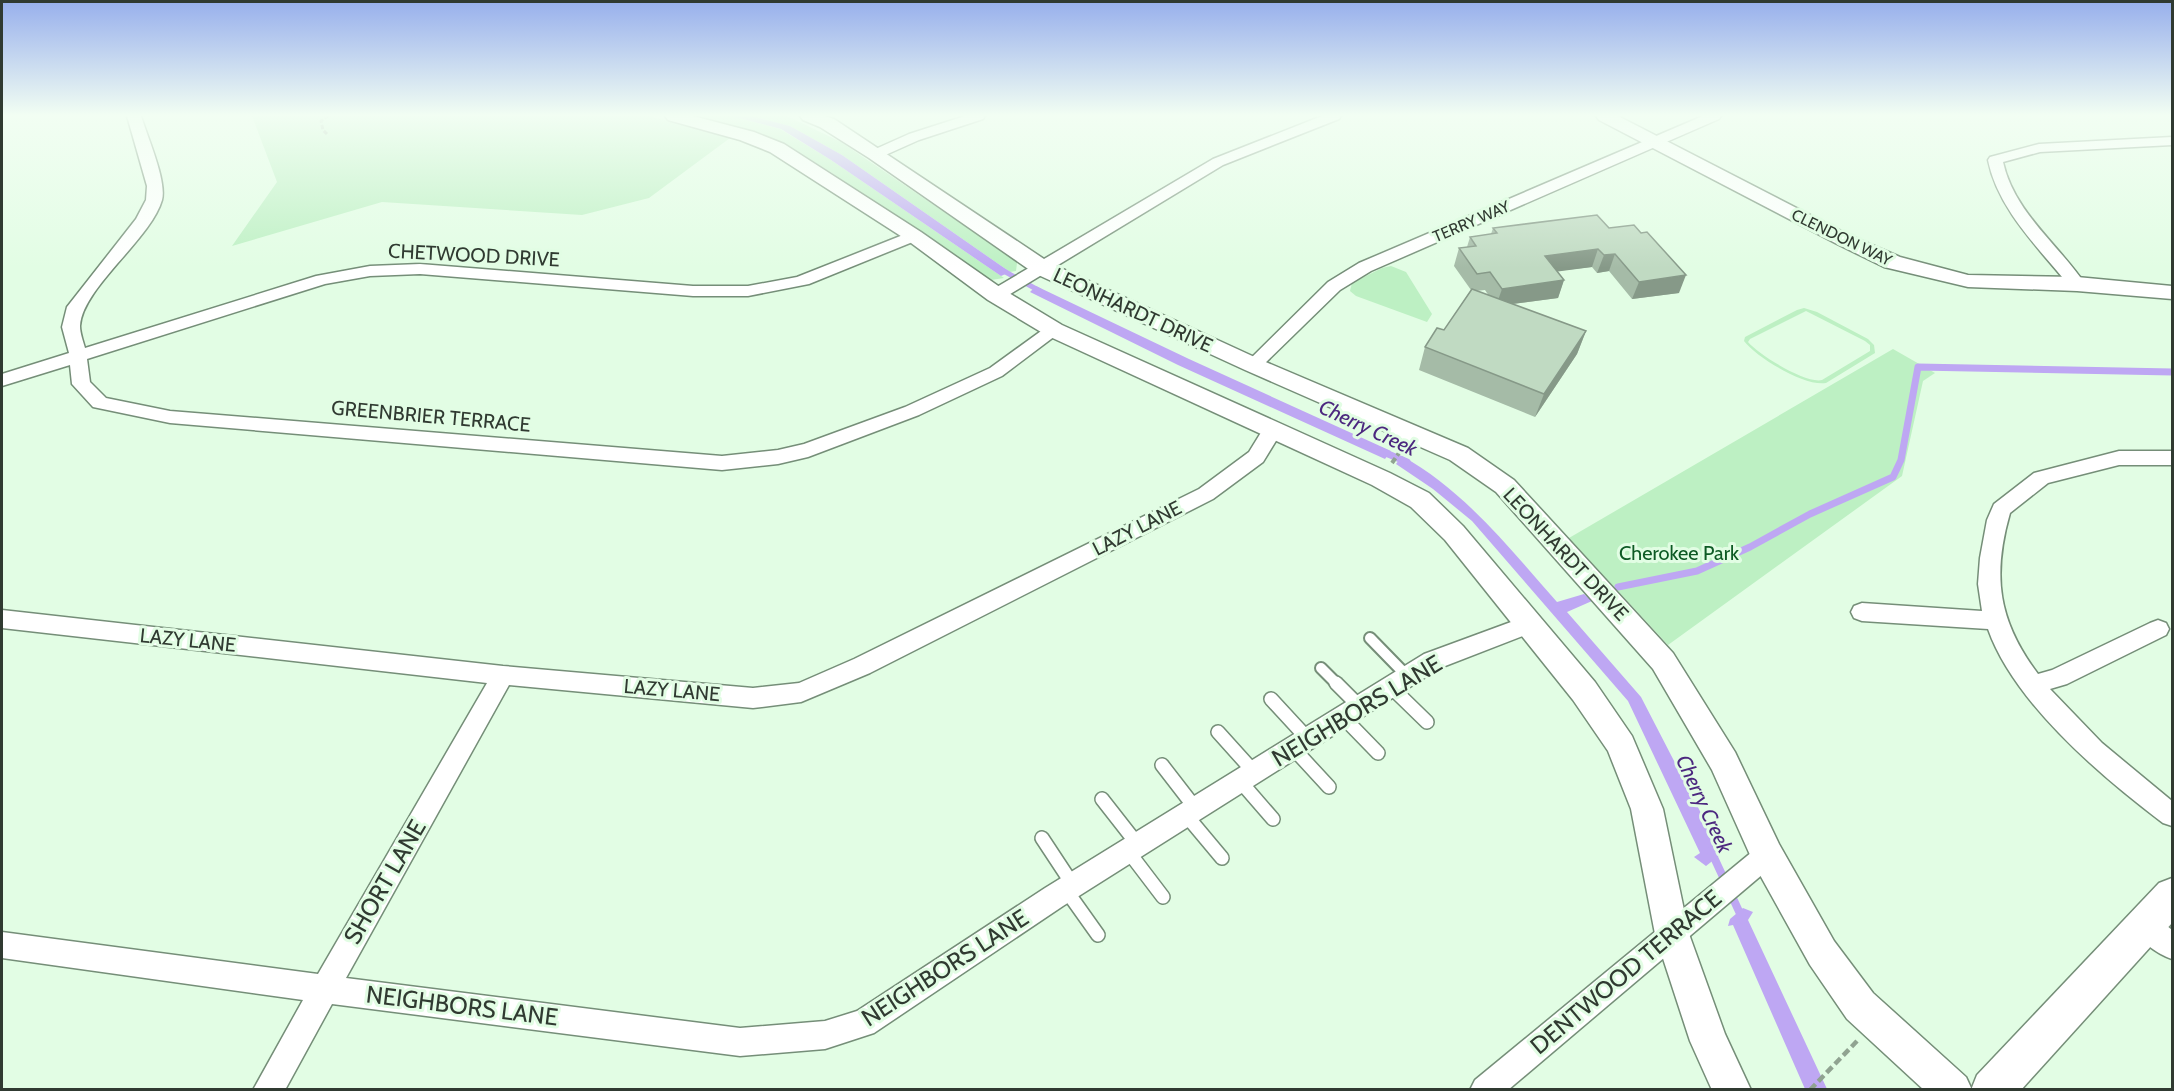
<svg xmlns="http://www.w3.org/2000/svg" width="2174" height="1091" font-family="Cabin,sans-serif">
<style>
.green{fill:#bdf0c3;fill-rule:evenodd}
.water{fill:#bea7f3}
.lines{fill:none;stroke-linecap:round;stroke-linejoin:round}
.stream-far2{stroke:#bea7f3;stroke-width:5}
.stream-far1{stroke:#bea7f3;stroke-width:7}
.stream{stroke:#bea7f3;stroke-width:8}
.service-far1-casing{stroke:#758e78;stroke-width:14}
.service-casing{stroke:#758e78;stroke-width:16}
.minor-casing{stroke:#758e78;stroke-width:3}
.tertiary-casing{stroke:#758e78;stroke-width:3}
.secondary-casing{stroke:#758e78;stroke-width:3}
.path-far2{stroke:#90a391;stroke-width:3;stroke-dasharray:4.5 2;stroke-linecap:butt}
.path-far1{stroke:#90a391;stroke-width:4;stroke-dasharray:6 3;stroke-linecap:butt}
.path{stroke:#90a391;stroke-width:4.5;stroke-dasharray:8 4;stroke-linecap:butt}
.service-far1{stroke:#fff;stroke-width:10}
.service{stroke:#fff;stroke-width:13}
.minor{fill:#fff;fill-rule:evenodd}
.tertiary{fill:#fff;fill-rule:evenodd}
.secondary{fill:#fff;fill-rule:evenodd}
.wall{fill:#a5bba7;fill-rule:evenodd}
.shaded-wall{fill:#869988}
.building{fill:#c0dac2;stroke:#869988;stroke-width:1.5}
.labels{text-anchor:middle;stroke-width:6;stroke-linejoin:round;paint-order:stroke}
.far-street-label{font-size:16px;fill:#303a31;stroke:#e2fde4}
.street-label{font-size:20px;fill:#303a31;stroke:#e2fde4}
.park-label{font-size:20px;fill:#0d5a24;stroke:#e2fde4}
.water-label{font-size:21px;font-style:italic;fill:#4c287f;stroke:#e2fde4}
.near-street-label{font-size:24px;fill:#303a31;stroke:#e2fde4}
</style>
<rect width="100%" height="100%" fill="#e2fde4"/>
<g class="green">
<polygon points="252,116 649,116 730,138 649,198 582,215 382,202 232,246 277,182"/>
<polygon points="694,116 731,116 780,129 831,160 1004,278 991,280 977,277 832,173 781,142"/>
<polygon points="751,116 787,116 841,142 1012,258 1017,263 1016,271 1010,272 842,155 790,126"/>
<polygon points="1391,266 1406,272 1432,314 1427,322 1356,296 1350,291 1352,283 1382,268"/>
<path d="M1804,308l13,4 51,27 6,6 1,8 -49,30c-21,4 -70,-26 -82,-42l1,-4 52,-27zM1806,311l59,30 5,4v6l-48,29c-16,4 -63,-25 -74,-38l2,-3z"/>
<polygon points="1893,349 1935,373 1923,381 1902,476 1668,645 1569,538"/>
</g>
<g class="water">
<polygon points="731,116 751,116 790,126 842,155 1010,272 1001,276 831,160 781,129"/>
<polygon points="1036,286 1189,359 1391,451 1385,459 1178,365 1030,292"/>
<path d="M1402,456c63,35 108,93 155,146l27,-8 8,7 -25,11 74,85 76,147 7,-4 -4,15 -14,11 -12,-9 6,-4 -72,-152 -156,-180 -39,-32 -37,-25z"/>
<polygon points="1743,908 1753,912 1748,920 1827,1089 1805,1089 1733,925 1728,926 1730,919"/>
</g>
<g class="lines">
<polyline class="stream-far2" points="1000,269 1040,291"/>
<g class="stream-far1">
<polyline points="1381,451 1407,462"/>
<polyline points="1618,587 1697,571 1750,547 1810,514 1893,477 1901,460 1918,367 2172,372"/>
</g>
<polyline class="stream" points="1711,851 1743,920"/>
<defs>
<g id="service-far1">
<polyline points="1370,638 1407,676"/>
<polyline points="1321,668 1338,685"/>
</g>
<g id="service">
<polyline points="1336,683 1359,706"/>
<polyline points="1390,686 1427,722"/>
<polyline points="1271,699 1307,738"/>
<polyline points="1342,716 1378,753"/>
<polyline points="1218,732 1254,772"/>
<polyline points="1293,748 1329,787"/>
<polyline points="1162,765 1196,809"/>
<polyline points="1240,781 1273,819"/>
<polyline points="1102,799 1138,845"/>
<polyline points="1186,815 1222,858"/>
<polyline points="1042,838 1073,885"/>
<polyline points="1128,851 1163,897"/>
<polyline points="1066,890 1098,935"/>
</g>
<g id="minor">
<path d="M127,116h14c6,20 26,65 21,84 -11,39 -80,88 -82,126 0,7 3,15 5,22l231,-72 54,-10 50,-2 273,22h55l49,-9 111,-44h12l2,3 -2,3 -111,45 -61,12h-55l-273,-22 -50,2 -45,8 -238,75 3,23 16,16 64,13 552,45 56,-6 26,-6 101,-37 85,-39 58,-42h12l3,4 -61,46 -83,39 -111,42 -30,7 -56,6 -552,-47 -77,-16 -21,-23 -2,-19 -68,21v-12l67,-21 -7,-26 5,-20 69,-88 10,-19 1,-14z"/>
<polygon points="965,116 985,116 983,119 919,140 881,157 871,157 869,154 871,151 909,134"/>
<polygon points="1322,116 1341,116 1339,119 1223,165 1002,299 990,299 987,295 990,291 1213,159"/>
<polygon points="1703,116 1721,116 1719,119 1371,271 1340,290 1259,369 1247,369 1244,365 1328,282 1359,263"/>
<path d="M2172,137v8l-132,7 -37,10c11,50 55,82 82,122l-8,5 -6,-1c-31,-39 -73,-78 -83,-128l2,-3 49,-13z"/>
<polygon points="1272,424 1279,426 1282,431 1263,462 1213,499 870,673 801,702 753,708 509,685 346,978 740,1028 825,1021 857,1011 1045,888 1424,654 1530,615 1538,618 1541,624 1538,630 1440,668 1063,906 874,1033 825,1049 740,1056 332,1004 285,1090 253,1090 303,1000 2,958 2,932 318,974 487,683 2,628 2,610 503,666 753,688 799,683 854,659 1199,489 1249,452 1265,426"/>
<path d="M2119,451h53v14h-53l-71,18 -38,30c-18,63 -12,108 28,161l14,-4 98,-47 8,-3 8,3 3,6 -3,6 -99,49 -17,5 52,54 70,58v25l-9,-3c-61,-46 -149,-120 -175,-194l-126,-8 -8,-3 -3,-6 3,-6 8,-3 120,8 -4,-27 2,-26 7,-38 7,-16 40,-31z"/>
<polygon points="1767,843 1776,847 1780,855 1776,863 1508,1090 1470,1090 1475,1080 1758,847"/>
<path d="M2145,912l10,4 17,14v29c-15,-5 -34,-19 -41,-34l4,-9z"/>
</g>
<g id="tertiary">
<polygon points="665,116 693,116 754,132 784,144 921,232 1004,290 1062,325 1390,473 1429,493 1463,526 1595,682 1632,736 1663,809 1689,934 1725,1034 1751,1090 1712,1090 1690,1041 1655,934 1631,809 1608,751 1573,700 1445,540 1411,507 1372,485 1046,335 988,300 907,240 770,152 740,140 668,120"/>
<polygon points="800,116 825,116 834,119 1050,263 1261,360 1468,448 1514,480 1673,653 1735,752 1779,844 1834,941 1873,993 1966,1077 1972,1090 1924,1090 1847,1019 1810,965 1755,866 1712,770 1653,669 1496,492 1450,460 1245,370 1034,273 869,158 820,127 803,120"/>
<polygon points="1596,116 1618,116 1851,236 1900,257 1968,275 2077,277 2172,286 2172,299 2077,291 1968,287 1884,267 1837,244 1599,120"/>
</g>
<polygon id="secondary" points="2172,878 2172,923 2021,1090 1971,1090 1977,1075 2159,883"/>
</defs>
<use href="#service-far1" class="service-far1-casing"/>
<use href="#service" class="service-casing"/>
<use href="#minor" class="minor-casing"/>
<use href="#tertiary" class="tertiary-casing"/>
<use href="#secondary" class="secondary-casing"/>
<polyline class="path-far2" points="327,134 323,130 321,121 328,116"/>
<polyline class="path-far1" points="1392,463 1401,450"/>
<polyline class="path" points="1810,1090 1857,1041"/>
<use href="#service-far1" class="service-far1"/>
<use href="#service" class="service"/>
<use href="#minor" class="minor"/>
<use href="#tertiary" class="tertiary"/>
<use href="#secondary" class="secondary"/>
</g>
<path class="wall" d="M1493,228h116l70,65 -47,6 -23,-28 -12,2 -5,-6 -35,4 7,9 -6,18 -46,6 74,27 -9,23 -42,63 -116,-47 6,-23 19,-17 27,-40 -17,-24 5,-18 8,-1 3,-10 21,-3zM1485,290l4,6 -13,-5z"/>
<g class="shaded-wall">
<polygon points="1598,249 1592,267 1539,274 1545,256"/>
<polygon points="1615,254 1609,271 1597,273 1604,255"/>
<polygon points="1686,275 1679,293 1632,299 1639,282"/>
<polygon points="1564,280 1558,298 1496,306 1502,289"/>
<polygon points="1586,331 1577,354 1535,417 1544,394"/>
</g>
<g class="building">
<polygon points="1597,215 1609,228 1634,225 1641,233 1647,232 1686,275 1639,282 1615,254 1604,255 1598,249 1545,256 1564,280 1502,289 1490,272 1477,274 1459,248 1476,246 1470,237 1497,233 1493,228"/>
<polygon points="1472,289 1586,331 1544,394 1425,347 1437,328 1444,330"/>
</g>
<linearGradient id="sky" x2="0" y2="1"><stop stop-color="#97afec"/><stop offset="0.43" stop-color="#f2fef3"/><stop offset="1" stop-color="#f2fef3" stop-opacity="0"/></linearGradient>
<rect width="2174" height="268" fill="url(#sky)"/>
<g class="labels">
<g class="far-street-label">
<text transform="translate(1471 221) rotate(-23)" y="6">TERRY WAY</text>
<text transform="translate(1842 237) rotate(26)" y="6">CLENDON WAY</text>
</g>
<g class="street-label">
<text transform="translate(474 255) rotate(3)" y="7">CHETWOOD DRIVE</text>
<text transform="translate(1133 310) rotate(25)" y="7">LEONHARDT DRIVE</text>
<text transform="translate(431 416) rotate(5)" y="7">GREENBRIER TERRACE</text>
<text transform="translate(1137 528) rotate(-27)" y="7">LAZY LANE</text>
<text transform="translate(1566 554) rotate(47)" y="7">LEONHARDT DRIVE</text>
<text transform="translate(188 640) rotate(6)" y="7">LAZY LANE</text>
<text transform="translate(672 690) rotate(5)" y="7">LAZY LANE</text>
</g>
<g class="park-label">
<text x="1679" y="560">Cherokee Park</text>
</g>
<g class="water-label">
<text transform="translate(1368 428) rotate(25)" y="7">Cherry Creek</text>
<text transform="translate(1704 804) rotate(65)" y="7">Cherry Creek</text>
</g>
<g class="near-street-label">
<text transform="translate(1357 711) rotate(-31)" y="8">NEIGHBORS LANE</text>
<text transform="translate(385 882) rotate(-60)" y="8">SHORT LANE</text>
<text transform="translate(945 968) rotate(-33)" y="8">NEIGHBORS LANE</text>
<text transform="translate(1626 972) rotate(-40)" y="8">DENTWOOD TERRACE</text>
<text transform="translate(462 1006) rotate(7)" y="8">NEIGHBORS LANE</text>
</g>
</g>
<rect width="2174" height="1091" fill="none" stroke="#303a31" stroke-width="6"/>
</svg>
